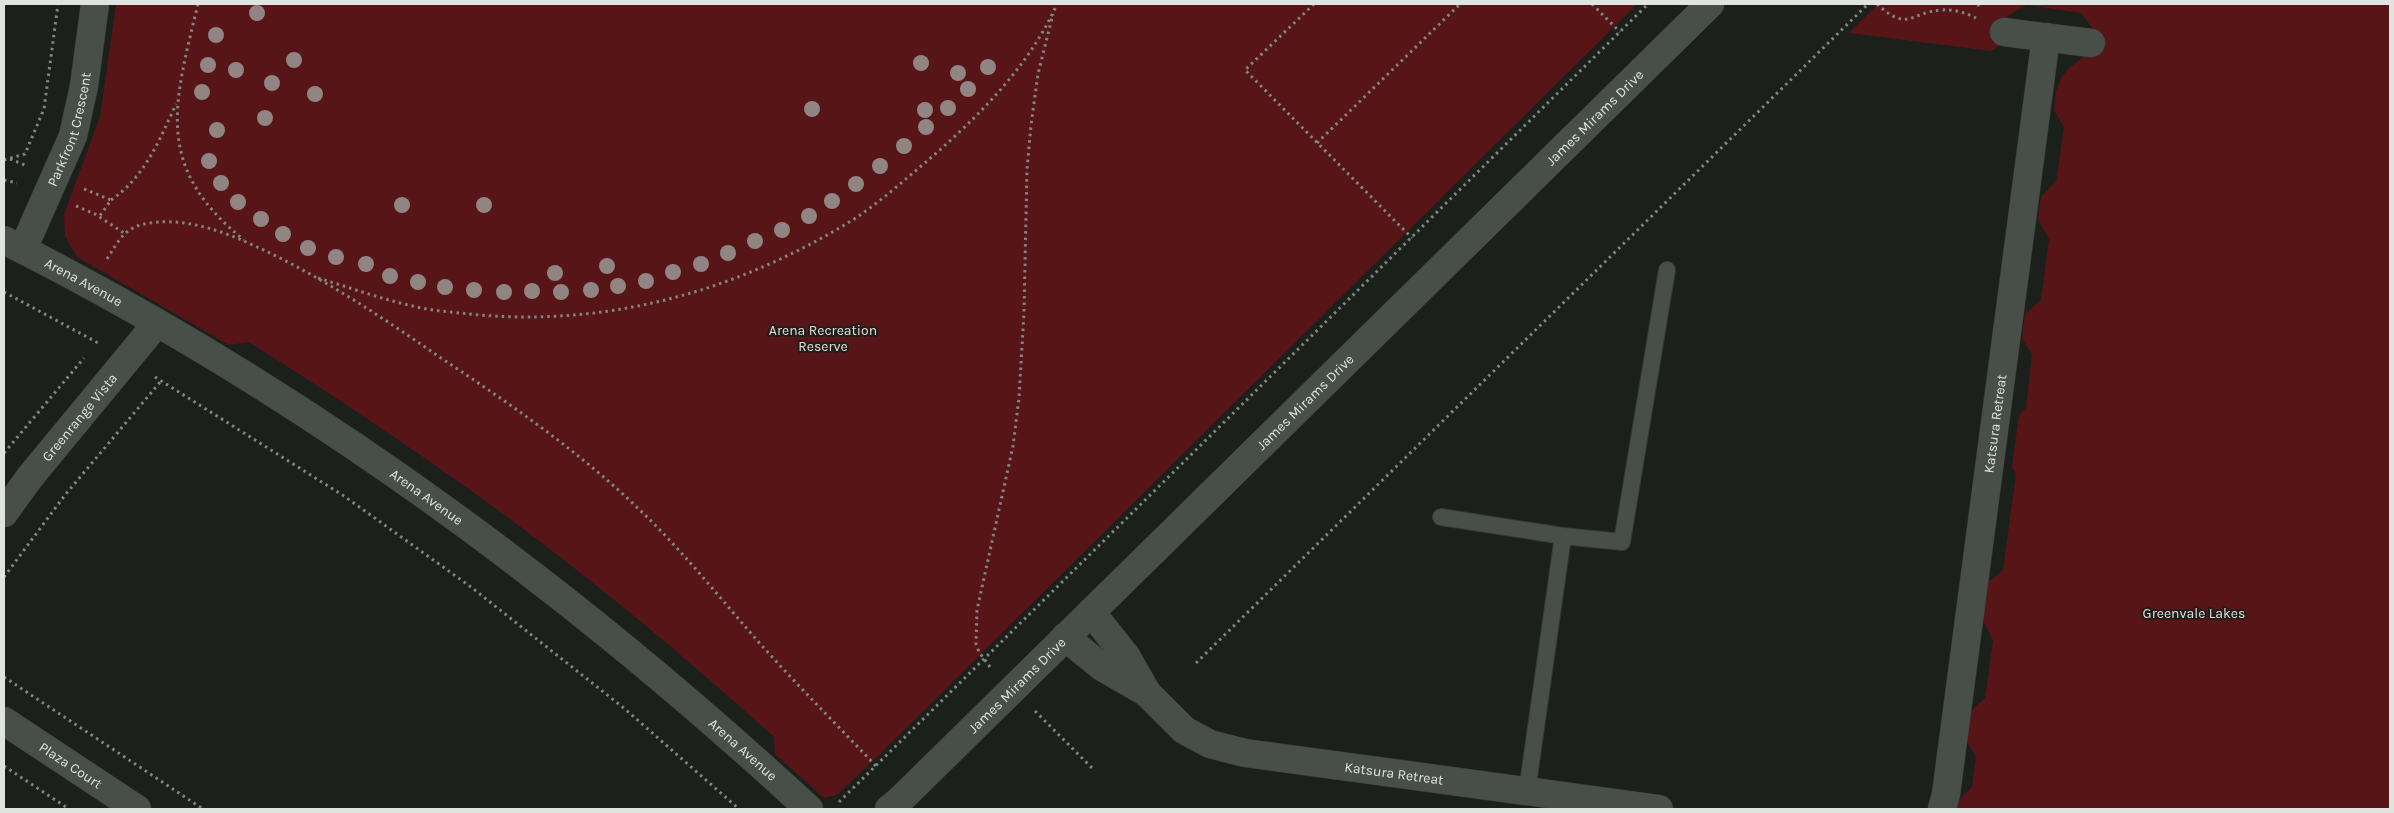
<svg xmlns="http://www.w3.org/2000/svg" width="2394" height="813" font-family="Karla,sans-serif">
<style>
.green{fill:#571518}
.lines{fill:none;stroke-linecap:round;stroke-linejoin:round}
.service-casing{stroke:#363a36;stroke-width:18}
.minor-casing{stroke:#363a36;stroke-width:29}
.tertiary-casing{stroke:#363a36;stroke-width:29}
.path{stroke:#808580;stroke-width:3;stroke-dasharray:2.5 4;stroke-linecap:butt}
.service{stroke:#484e48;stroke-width:16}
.minor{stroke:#484e48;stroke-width:28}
.tertiary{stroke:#484e48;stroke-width:28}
.tree{fill:#908582}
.labels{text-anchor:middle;stroke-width:4;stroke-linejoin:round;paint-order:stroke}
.street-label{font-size:14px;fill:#e0e4e0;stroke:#1b201b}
.park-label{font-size:14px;fill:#f0d8d7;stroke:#1b201b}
</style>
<rect width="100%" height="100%" fill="#1b201b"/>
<g class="green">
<path d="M116,4h1521l-756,749 -44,42 -13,3 -49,-44 -1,-17c-67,-60 -134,-118 -205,-173 -102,-80 -211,-153 -320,-222l-20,3 -152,-88 -12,-21 -1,-22 36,-97z"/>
<polygon points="1878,4 2390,4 2390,809 1956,809 1957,802 1972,787 1976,757 1965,738 1969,713 1985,698 1993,641 1983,620 1988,582 2003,570 2016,474 2012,467 2019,415 2026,408 2032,354 2022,338 2025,314 2041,300 2049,239 2038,219 2041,196 2056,182 2064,127 2054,110 2056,91 2061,78 2069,68 2089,53 2093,29 2081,13 2027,5 2007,16 2002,44 1991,51 1849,33"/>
</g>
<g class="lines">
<defs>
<g id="service">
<polyline points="1441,517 1563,536"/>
<polyline points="1527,791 1563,536 1622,542 1667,270"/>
</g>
<g id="minor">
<polyline points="2004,32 2091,43"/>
<path id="s1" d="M23,249l50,-113 11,-50 11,-82"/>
<path id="s2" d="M4,513l26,-36 127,-154"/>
<polyline points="1091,612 1126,656 1147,693"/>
<path id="s3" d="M1065,637l37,30 45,26 37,37 26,14 35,9 414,56"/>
<path id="s4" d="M4,721l133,88"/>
<path id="s5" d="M1942,809l4,-15 100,-757"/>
</g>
<g id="tertiary">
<path id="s6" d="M4,240c294,148 564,346 805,569"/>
<path id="s7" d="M889,809l11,-9 810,-796"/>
</g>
</defs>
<use href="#service" class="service-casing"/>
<use href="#minor" class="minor-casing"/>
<use href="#tertiary" class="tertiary-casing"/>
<g class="path">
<path d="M198,4c-24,100 -45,163 46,236"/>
<polyline points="1314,4 1245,70 1412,238"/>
<polyline points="1592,4 1620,32"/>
<path d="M1877,4c31,29 33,8 65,6 12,-1 24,3 34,8"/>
<polyline points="1978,4 1980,10"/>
<polyline points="1317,143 1460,4"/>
<polyline points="10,159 25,165"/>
<polyline points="4,160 25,154 44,109 58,4"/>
<polyline points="4,180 17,183"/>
<polyline points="84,189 111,200 99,217"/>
<path d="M111,200c34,-23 49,-61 65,-96"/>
<polyline points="76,206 95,214 124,233"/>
<path d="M107,259c12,-19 18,-33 43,-36 32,-5 67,6 96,19 69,30 134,74 195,116 71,47 143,97 204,157 42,41 79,88 118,132 37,41 75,79 113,119"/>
<path d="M318,278c33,10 66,22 99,29 17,4 35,5 52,7 136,14 266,-22 382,-93 27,-17 51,-39 75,-59 51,-44 103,-95 131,-158"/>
<polyline points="4,292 100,344"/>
<polyline points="155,377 344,496 471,587 625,709 739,809"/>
<polyline points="4,453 84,358"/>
<polyline points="4,577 65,495 161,381"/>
<polyline points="1196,663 1868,4"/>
<polyline points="990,667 979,652 976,644 977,610 1013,446 1019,398 1024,312 1027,169 1031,125 1038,74 1053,14"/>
<polyline points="4,677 203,809"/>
<polyline points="1035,711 1092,768"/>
<polyline points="4,766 69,809"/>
<polyline points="839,802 1648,4"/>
</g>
<use href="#service" class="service"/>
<use href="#minor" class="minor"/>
<use href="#tertiary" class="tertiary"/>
</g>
<g class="tree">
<circle cx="257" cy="13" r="8"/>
<circle cx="216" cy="35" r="8"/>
<circle cx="294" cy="60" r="8"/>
<circle cx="921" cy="63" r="8"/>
<circle cx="208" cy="65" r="8"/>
<circle cx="988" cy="67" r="8"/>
<circle cx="236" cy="70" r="8"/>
<circle cx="958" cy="73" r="8"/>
<circle cx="272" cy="83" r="8"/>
<circle cx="968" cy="89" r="8"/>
<circle cx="202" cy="92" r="8"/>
<circle cx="315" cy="94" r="8"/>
<circle cx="948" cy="108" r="8"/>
<circle cx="812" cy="109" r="8"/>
<circle cx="925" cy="110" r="8"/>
<circle cx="265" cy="118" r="8"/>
<circle cx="926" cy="127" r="8"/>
<circle cx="217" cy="130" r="8"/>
<circle cx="904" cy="146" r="8"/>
<circle cx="209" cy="161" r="8"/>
<circle cx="880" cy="166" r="8"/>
<circle cx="221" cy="183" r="8"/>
<circle cx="856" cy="184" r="8"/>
<circle cx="832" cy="201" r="8"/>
<circle cx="238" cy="202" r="8"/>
<circle cx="402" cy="205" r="8"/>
<circle cx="484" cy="205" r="8"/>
<circle cx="809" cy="216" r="8"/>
<circle cx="261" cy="219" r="8"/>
<circle cx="782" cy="230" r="8"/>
<circle cx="283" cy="234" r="8"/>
<circle cx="755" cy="241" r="8"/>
<circle cx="308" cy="248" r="8"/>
<circle cx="728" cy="253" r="8"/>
<circle cx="336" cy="257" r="8"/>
<circle cx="366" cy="264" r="8"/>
<circle cx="701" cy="264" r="8"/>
<circle cx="607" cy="266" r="8"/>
<circle cx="673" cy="272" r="8"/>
<circle cx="555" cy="273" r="8"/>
<circle cx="390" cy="276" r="8"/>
<circle cx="646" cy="281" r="8"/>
<circle cx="418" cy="282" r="8"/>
<circle cx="618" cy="286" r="8"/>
<circle cx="445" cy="287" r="8"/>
<circle cx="474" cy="290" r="8"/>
<circle cx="591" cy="290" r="8"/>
<circle cx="532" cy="291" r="8"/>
<circle cx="504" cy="292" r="8"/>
<circle cx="561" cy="292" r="8"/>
</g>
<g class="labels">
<g class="street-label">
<text dy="5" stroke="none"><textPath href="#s7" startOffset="988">James Mirams Drive</textPath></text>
<text dy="5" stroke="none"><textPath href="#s1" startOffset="129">Parkfront Crescent</textPath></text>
<text dy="5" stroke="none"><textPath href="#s6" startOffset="90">Arena Avenue</textPath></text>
<text dy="5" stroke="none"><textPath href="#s7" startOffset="582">James Mirams Drive</textPath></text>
<text dy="5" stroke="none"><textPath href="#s2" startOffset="122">Greenrange Vista</textPath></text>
<text dy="5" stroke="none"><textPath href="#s5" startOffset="389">Katsura Retreat</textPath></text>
<text dy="5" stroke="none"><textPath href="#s6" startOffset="495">Arena Avenue</textPath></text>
<text dy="5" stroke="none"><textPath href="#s7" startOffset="178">James Mirams Drive</textPath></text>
<text dy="5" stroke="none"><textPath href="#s6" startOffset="900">Arena Avenue</textPath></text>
<text dy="5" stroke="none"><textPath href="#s4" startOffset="80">Plaza Court</textPath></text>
<text dy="5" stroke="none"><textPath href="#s3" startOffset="368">Katsura Retreat</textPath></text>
</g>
<g class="park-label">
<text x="823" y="335">Arena Recreation<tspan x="823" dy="16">Reserve</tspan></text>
<text x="2194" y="618">Greenvale Lakes</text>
</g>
</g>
<rect width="2394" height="813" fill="none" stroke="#e0e4e0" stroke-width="10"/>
</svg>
